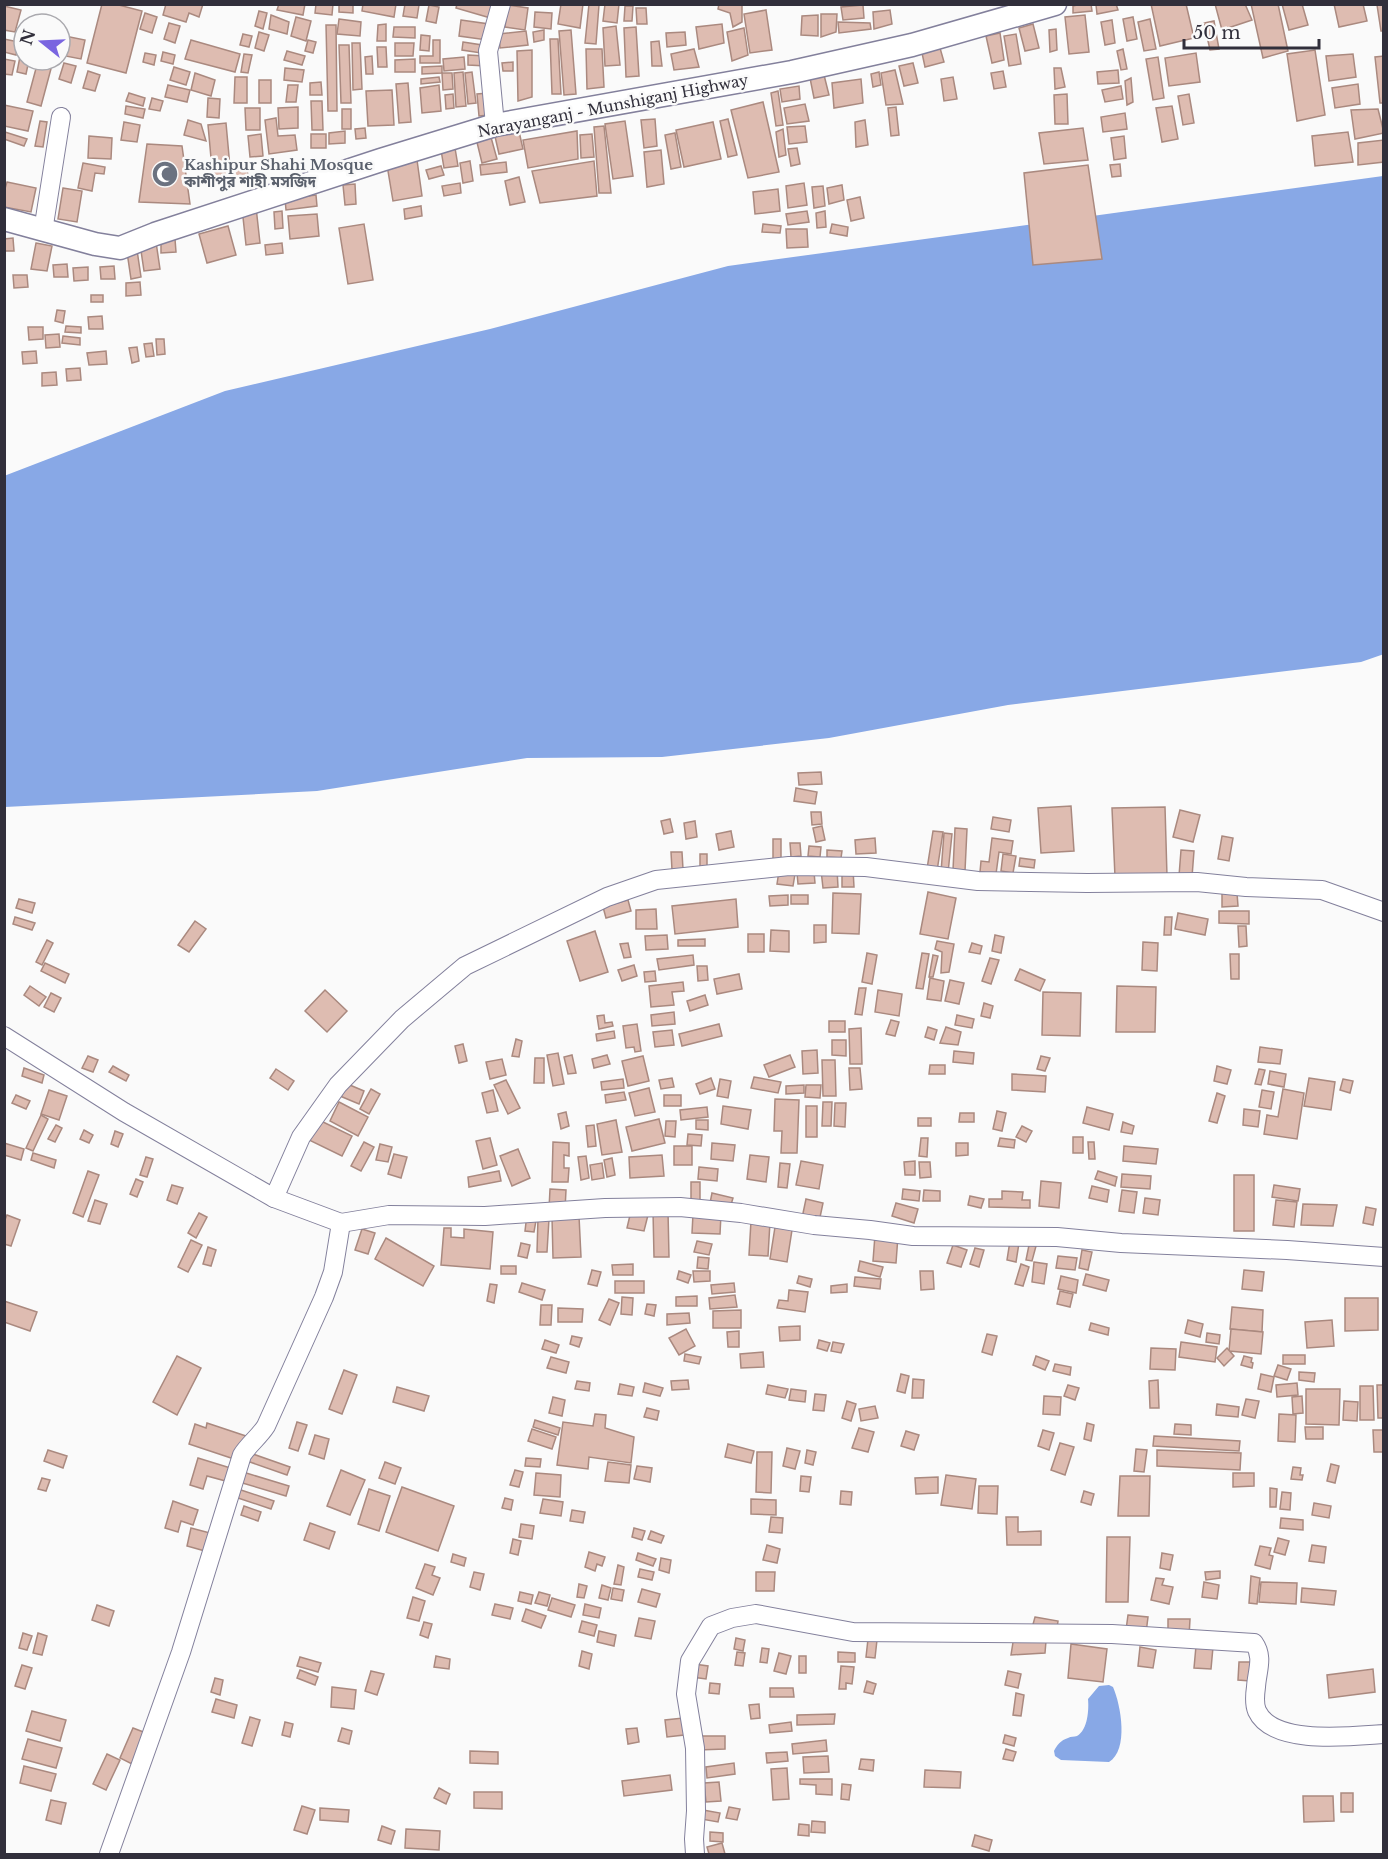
<svg xmlns="http://www.w3.org/2000/svg" width="1388" height="1859" font-family="'Libre Baskerville','Noto Sans Bengali',serif">
<style>
.water{fill:#88a8e6}
.building{fill:#debcb1;stroke:#aa897f;stroke-width:1.5}
.lines{fill:none;stroke-linecap:round;stroke-linejoin:round}
.minor-casing{stroke:#83809c;stroke-width:20}
.major-casing{stroke:#83809c;stroke-width:25}
.minor{stroke:#fff;stroke-width:18}
.major{stroke:#fff;stroke-width:22}
.labels{text-anchor:middle;stroke-width:5;stroke-linejoin:round;paint-order:stroke}
.street-label{font-size:15px;fill:#312f3b;stroke:#fafafa}
.worship-label{font-size:15px;font-weight:bold;fill:#5b616d;stroke:#fafafa;text-anchor:start}
</style>
<rect width="100%" height="100%" fill="#fafafa"/>
<g class="water">
<polygon points="1383,176 1384,654 1361,662 1008,705 829,738 662,757 527,758 317,791 5,807 4,476 225,391 490,329 728,266"/>
<path d="M1109,1685l4,2c8,18 16,63 -4,75l-48,-2 -6,-4 -1,-5c3,-6 7,-11 14,-13 3,-2 6,-1 9,-2 11,-6 12,-27 11,-37l11,-13z"/>
</g>
<g class="building">
<polygon points="102,4 115,4 142,11 126,73 87,63"/>
<polygon points="166,4 203,4 199,17 189,13 186,22 163,15"/>
<polygon points="279,4 305,4 303,15 277,10"/>
<polygon points="316,4 333,4 332,15 315,13"/>
<polygon points="339,4 353,4 353,13 339,12"/>
<polygon points="363,4 396,4 394,17 362,11"/>
<polygon points="405,4 419,5 417,18 403,16"/>
<polygon points="457,4 488,4 497,8 494,19 456,8"/>
<polygon points="561,4 583,4 580,28 558,24"/>
<polygon points="589,4 599,5 596,44 585,43"/>
<polygon points="605,4 619,4 617,23 603,21"/>
<polygon points="719,4 742,4 742,22 733,27 730,13 718,9"/>
<polygon points="1081,4 1091,4 1092,11 1073,13 1073,6"/>
<polygon points="1116,4 1118,10 1097,14 1096,5"/>
<polygon points="1151,4 1186,4 1194,38 1160,46"/>
<polygon points="1215,4 1245,4 1252,20 1222,30"/>
<polygon points="1251,4 1278,4 1288,51 1263,58"/>
<polygon points="1282,4 1302,4 1308,25 1289,30"/>
<polygon points="1334,4 1363,4 1367,21 1339,27"/>
<polygon points="1384,4 1384,31 1381,31 1377,5"/>
<polygon points="429,5 439,7 436,23 426,21"/>
<polygon points="508,5 528,8 525,30 505,27"/>
<polygon points="863,5 864,18 843,20 841,7"/>
<polygon points="4,6 21,10 15,32 4,30"/>
<polygon points="625,6 633,6 632,21 624,21"/>
<polygon points="636,8 646,8 647,24 637,24"/>
<polygon points="766,10 772,50 750,53 744,14"/>
<polygon points="890,10 892,24 874,29 873,12"/>
<polygon points="259,11 267,13 263,29 255,26"/>
<polygon points="535,12 552,13 551,29 534,27"/>
<polygon points="145,13 157,17 152,33 140,29"/>
<polygon points="821,14 837,14 836,32 821,37"/>
<polygon points="271,15 289,22 287,34 269,29"/>
<polygon points="818,15 818,36 801,35 802,16"/>
<polygon points="1085,15 1089,52 1069,54 1065,17"/>
<polygon points="296,17 311,21 306,41 291,36"/>
<polygon points="1133,17 1137,39 1127,41 1123,19"/>
<polygon points="339,19 361,22 360,36 337,34"/>
<polygon points="1150,19 1156,49 1144,51 1138,22"/>
<polygon points="461,20 489,24 487,40 459,36"/>
<polygon points="1112,20 1115,43 1105,45 1101,22"/>
<polygon points="1214,21 1219,49 1210,50 1204,23"/>
<polygon points="838,22 870,23 871,29 839,33"/>
<polygon points="169,23 180,26 175,43 164,39"/>
<polygon points="386,24 386,41 377,41 378,25"/>
<polygon points="722,24 724,43 699,49 696,27"/>
<polygon points="1033,24 1039,48 1025,51 1019,28"/>
<polygon points="326,25 336,25 337,111 328,111"/>
<polygon points="616,26 620,65 605,66 603,28"/>
<polygon points="394,27 415,27 415,38 393,37"/>
<polygon points="636,27 639,76 626,77 624,28"/>
<polygon points="744,28 748,55 732,61 727,32"/>
<polygon points="1056,29 1057,50 1050,52 1049,30"/>
<polygon points="544,30 544,40 534,42 533,32"/>
<polygon points="571,30 576,94 564,95 559,31"/>
<polygon points="526,31 528,45 500,48 499,34"/>
<polygon points="259,32 269,35 264,51 255,48"/>
<polygon points="685,32 686,45 667,47 666,33"/>
<polygon points="1000,33 1004,60 992,63 986,36"/>
<polygon points="243,34 252,36 249,47 240,45"/>
<polygon points="1016,34 1021,64 1009,66 1004,36"/>
<polygon points="60,35 85,40 81,59 60,55"/>
<polygon points="421,35 430,36 429,51 420,50"/>
<polygon points="24,36 24,60 29,60 26,74 17,72"/>
<polygon points="4,39 19,42 16,55 4,52"/>
<polygon points="550,39 558,39 561,94 552,94"/>
<polygon points="191,40 240,54 235,72 185,59"/>
<polygon points="308,40 316,42 313,53 305,51"/>
<polygon points="433,40 440,40 440,63 420,63 420,56 433,56"/>
<polygon points="659,41 662,66 652,66 651,42"/>
<polygon points="463,42 482,45 481,53 462,50"/>
<polygon points="352,43 360,43 362,89 353,90"/>
<polygon points="395,43 414,43 413,56 395,56"/>
<polygon points="339,45 349,45 351,103 341,103"/>
<polygon points="377,47 386,47 387,67 378,67"/>
<polygon points="940,48 944,62 925,67 922,53"/>
<polygon points="586,49 602,49 604,87 587,89"/>
<polygon points="694,49 699,67 674,70 671,54"/>
<polygon points="1123,49 1127,69 1121,70 1117,51"/>
<polygon points="532,50 532,97 518,101 517,51"/>
<polygon points="1315,50 1325,115 1297,121 1287,54"/>
<polygon points="287,51 305,56 302,65 284,60"/>
<polygon points="163,52 175,55 173,64 161,61"/>
<polygon points="145,53 156,55 154,65 143,62"/>
<polygon points="1196,53 1200,82 1169,86 1165,58"/>
<polygon points="244,54 252,55 248,73 241,72"/>
<polygon points="1353,54 1356,77 1329,81 1326,56"/>
<polygon points="468,55 486,56 486,66 468,65"/>
<polygon points="372,56 373,74 366,74 365,57"/>
<polygon points="1384,56 1384,103 1380,103 1375,57"/>
<polygon points="464,57 465,69 444,71 443,59"/>
<polygon points="1158,57 1164,98 1153,100 1146,59"/>
<polygon points="4,59 15,61 12,75 4,74"/>
<polygon points="415,59 415,72 395,72 395,60"/>
<polygon points="38,61 52,65 41,106 27,102"/>
<polygon points="513,62 513,71 503,71 502,63"/>
<polygon points="64,63 76,66 71,83 59,79"/>
<polygon points="913,63 918,83 904,86 899,66"/>
<polygon points="442,66 442,73 422,74 422,67"/>
<polygon points="174,67 190,72 186,85 170,80"/>
<polygon points="285,68 304,70 302,82 284,80"/>
<polygon points="1054,68 1061,68 1065,87 1055,89"/>
<polygon points="895,70 903,104 886,105 881,73"/>
<polygon points="1118,70 1119,83 1098,84 1097,72"/>
<polygon points="88,71 100,75 95,91 83,88"/>
<polygon points="1003,71 1006,87 994,89 991,73"/>
<polygon points="463,72 466,106 456,107 454,73"/>
<polygon points="472,72 476,103 468,104 465,73"/>
<polygon points="879,72 881,85 873,87 871,74"/>
<polygon points="195,73 215,80 211,96 191,90"/>
<polygon points="442,73 452,73 453,89 443,90"/>
<polygon points="824,75 829,95 814,98 810,78"/>
<polygon points="235,77 247,77 247,103 234,103"/>
<polygon points="439,77 440,82 421,84 421,79"/>
<polygon points="953,77 957,99 944,101 941,79"/>
<polygon points="1131,78 1133,102 1127,105 1125,81"/>
<polygon points="861,79 863,103 834,108 832,83"/>
<rect x="259" y="80" width="12" height="23"/>
<polygon points="321,82 322,95 310,95 310,83"/>
<polygon points="408,83 411,122 399,123 396,84"/>
<polygon points="1358,84 1360,104 1335,108 1332,88"/>
<polygon points="168,85 190,90 187,102 165,97"/>
<polygon points="288,85 298,85 296,102 286,102"/>
<polygon points="439,85 441,111 422,113 420,88"/>
<polygon points="799,86 800,99 782,102 780,89"/>
<polygon points="1121,86 1123,99 1105,102 1102,90"/>
<polygon points="392,90 394,125 368,126 366,91"/>
<polygon points="778,91 783,125 776,126 771,93"/>
<polygon points="129,93 145,98 143,106 126,101"/>
<polygon points="488,93 489,115 479,116 477,94"/>
<polygon points="453,94 454,108 446,109 445,95"/>
<polygon points="1067,94 1068,124 1055,124 1054,95"/>
<polygon points="1189,94 1194,123 1183,125 1178,96"/>
<polygon points="152,98 163,101 160,111 149,109"/>
<polygon points="208,98 220,99 219,118 207,117"/>
<polygon points="311,101 322,101 323,130 312,130"/>
<polygon points="763,102 779,172 748,178 731,110"/>
<polygon points="805,104 809,121 787,124 784,108"/>
<polygon points="4,105 33,111 28,131 4,126"/>
<polygon points="126,106 145,109 143,118 125,114"/>
<polygon points="1172,106 1178,139 1162,142 1156,108"/>
<polygon points="298,107 298,128 279,129 278,108"/>
<polygon points="896,107 899,135 891,136 888,108"/>
<polygon points="245,108 260,108 260,130 246,130"/>
<rect x="342" y="109" width="9" height="20"/>
<polygon points="1378,109 1384,133 1355,139 1351,110"/>
<polygon points="1125,113 1127,129 1103,132 1101,117"/>
<polygon points="276,118 278,136 295,135 297,150 269,154 265,120"/>
<polygon points="655,119 657,146 644,148 641,120"/>
<polygon points="728,119 737,155 728,157 720,121"/>
<polygon points="188,120 201,124 206,141 184,135"/>
<polygon points="865,120 868,145 856,147 855,122"/>
<polygon points="40,121 47,122 43,147 35,146"/>
<polygon points="625,121 633,176 613,179 605,124"/>
<polygon points="124,122 140,125 137,142 121,140"/>
<polygon points="713,122 721,159 684,167 676,130"/>
<polygon points="226,123 231,178 213,180 208,125"/>
<polygon points="604,126 611,193 599,193 594,127"/>
<polygon points="805,126 807,142 789,144 787,127"/>
<polygon points="518,127 523,149 499,154 494,132"/>
<polygon points="365,128 366,138 356,139 355,129"/>
<polygon points="1083,128 1088,160 1044,164 1039,133"/>
<polygon points="783,129 786,155 779,157 776,132"/>
<polygon points="489,130 497,159 482,163 475,134"/>
<polygon points="345,131 345,143 329,144 329,133"/>
<polygon points="577,131 578,159 528,168 523,140"/>
<polygon points="5,132 27,139 24,146 4,139"/>
<polygon points="1348,132 1353,162 1315,166 1312,136"/>
<polygon points="675,133 681,167 671,169 665,135"/>
<polygon points="261,134 263,156 250,157 248,136"/>
<rect x="311" y="134" width="15" height="14"/>
<polygon points="592,134 594,157 581,158 580,135"/>
<polygon points="89,136 112,138 111,159 88,158"/>
<polygon points="1124,136 1126,158 1114,160 1111,138"/>
<polygon points="1384,140 1384,162 1358,165 1358,143"/>
<polygon points="454,142 458,166 444,168 440,144"/>
<polygon points="147,144 182,146 190,204 139,202"/>
<polygon points="797,148 800,164 791,166 788,149"/>
<polygon points="661,150 664,184 647,187 644,152"/>
<polygon points="417,160 422,196 393,201 387,165"/>
<polygon points="470,161 473,181 463,183 460,163"/>
<polygon points="594,161 597,196 540,203 532,171"/>
<polygon points="506,162 507,172 481,175 480,165"/>
<polygon points="83,163 105,167 104,174 95,173 92,191 78,188"/>
<polygon points="1120,164 1121,176 1112,177 1110,165"/>
<polygon points="247,165 248,177 234,178 233,167"/>
<polygon points="1088,165 1102,259 1033,265 1024,173"/>
<polygon points="441,166 444,175 429,179 426,170"/>
<polygon points="519,177 525,202 510,205 505,181"/>
<polygon points="7,182 36,188 31,212 4,207 4,192"/>
<polygon points="460,183 461,193 444,196 442,186"/>
<polygon points="804,183 807,205 788,208 786,186"/>
<polygon points="355,184 356,204 345,205 343,185"/>
<polygon points="842,185 844,200 829,204 827,188"/>
<polygon points="823,186 825,206 814,208 812,187"/>
<polygon points="63,188 82,191 77,222 58,219"/>
<polygon points="778,189 780,211 755,214 753,192"/>
<polygon points="316,195 317,206 286,210 285,199"/>
<polygon points="860,197 864,218 851,221 847,200"/>
<polygon points="421,206 422,216 405,219 404,209"/>
<polygon points="256,207 260,243 246,245 242,208"/>
<polygon points="282,211 283,228 275,229 274,212"/>
<polygon points="807,211 809,222 788,225 786,214"/>
<polygon points="825,211 826,227 817,228 816,213"/>
<polygon points="317,214 319,236 290,239 288,216"/>
<polygon points="364,224 373,280 348,284 339,228"/>
<polygon points="763,224 781,226 780,233 762,232"/>
<polygon points="832,224 848,227 847,236 830,233"/>
<polygon points="228,226 236,255 207,263 199,234"/>
<polygon points="786,229 807,229 808,247 787,248"/>
<polygon points="13,238 14,251 4,251 4,239"/>
<polygon points="175,239 176,252 161,253 161,240"/>
<polygon points="156,242 160,269 144,271 140,244"/>
<polygon points="36,243 52,246 47,271 31,269"/>
<polygon points="282,243 283,253 266,255 265,245"/>
<polygon points="137,250 141,277 131,279 127,252"/>
<polygon points="67,264 68,277 54,277 53,265"/>
<polygon points="114,266 115,279 101,279 100,267"/>
<polygon points="88,267 88,280 74,281 73,268"/>
<polygon points="13,275 27,275 28,287 14,288"/>
<polygon points="140,282 141,295 126,296 126,283"/>
<rect x="91" y="295" width="12" height="7"/>
<polygon points="57,310 65,311 63,323 55,321"/>
<polygon points="102,316 103,329 89,329 88,317"/>
<polygon points="66,326 81,327 81,333 65,332"/>
<polygon points="28,327 43,327 43,339 29,340"/>
<polygon points="59,334 60,347 46,348 45,335"/>
<polygon points="63,336 80,338 80,345 62,343"/>
<polygon points="156,339 164,339 165,354 157,355"/>
<polygon points="152,343 154,356 146,357 144,344"/>
<polygon points="137,347 139,361 132,363 129,348"/>
<polygon points="36,351 37,363 23,364 22,352"/>
<polygon points="106,351 107,364 89,365 87,353"/>
<polygon points="80,368 81,380 67,381 66,369"/>
<polygon points="56,372 57,385 42,386 42,373"/>
<polygon points="821,772 822,784 799,785 798,773"/>
<polygon points="796,788 817,792 815,804 794,801"/>
<polygon points="1071,806 1074,851 1041,853 1038,808"/>
<polygon points="1165,807 1167,876 1115,877 1112,808"/>
<polygon points="1180,810 1200,815 1193,842 1173,837"/>
<polygon points="811,812 821,812 822,824 812,825"/>
<polygon points="993,817 1011,820 1009,832 991,829"/>
<polygon points="670,819 673,832 664,834 661,821"/>
<polygon points="695,821 697,837 686,839 684,823"/>
<polygon points="822,826 825,840 816,842 813,828"/>
<polygon points="955,828 967,829 965,871 953,870"/>
<polygon points="731,831 734,847 719,850 716,834"/>
<polygon points="933,831 943,832 937,871 927,869"/>
<polygon points="944,833 952,834 948,873 941,872"/>
<polygon points="1222,836 1233,838 1229,861 1218,859"/>
<polygon points="875,838 876,853 856,854 855,840"/>
<polygon points="992,838 1013,841 1011,854 999,852 996,874 980,872 981,861 989,862"/>
<rect x="773" y="839" width="8" height="20"/>
<polygon points="790,843 800,843 801,856 791,857"/>
<polygon points="809,846 821,847 820,857 808,856"/>
<polygon points="827,850 842,851 841,858 827,857"/>
<polygon points="1181,850 1194,851 1192,877 1179,876"/>
<polygon points="671,852 682,852 683,869 672,870"/>
<rect x="700" y="854" width="7" height="14"/>
<polygon points="1003,854 1016,856 1013,873 1001,871"/>
<polygon points="1020,858 1035,860 1034,868 1019,866"/>
<polygon points="837,869 838,887 823,888 821,870"/>
<polygon points="853,869 854,887 842,887 842,870"/>
<polygon points="779,871 795,874 793,886 777,884"/>
<polygon points="814,872 815,883 798,884 797,873"/>
<polygon points="928,892 956,898 948,939 920,934"/>
<polygon points="833,893 861,894 859,934 832,933"/>
<polygon points="1222,893 1237,893 1238,906 1222,907"/>
<polygon points="788,895 788,905 770,906 769,896"/>
<rect x="791" y="895" width="17" height="9"/>
<polygon points="19,899 35,903 32,913 16,908"/>
<polygon points="736,899 738,927 675,934 672,906"/>
<polygon points="628,900 631,911 606,918 603,907"/>
<polygon points="656,909 657,929 636,929 636,910"/>
<polygon points="1219,911 1249,911 1249,924 1219,923"/>
<polygon points="1178,913 1208,919 1205,935 1175,929"/>
<polygon points="15,917 35,923 32,930 13,924"/>
<polygon points="1165,917 1172,917 1171,935 1164,935"/>
<polygon points="195,921 206,929 189,952 178,945"/>
<polygon points="814,925 826,925 826,942 814,943"/>
<polygon points="1238,926 1246,926 1247,946 1239,947"/>
<polygon points="771,930 789,931 789,952 770,951"/>
<polygon points="595,931 608,972 580,981 567,941"/>
<rect x="748" y="934" width="16" height="18"/>
<polygon points="667,935 668,949 646,950 645,936"/>
<polygon points="995,935 1004,937 1001,953 992,951"/>
<polygon points="705,939 705,946 678,946 678,940"/>
<polygon points="47,940 53,943 42,965 36,962"/>
<polygon points="937,941 954,944 949,972 941,973 942,952 935,949"/>
<polygon points="1143,942 1158,943 1157,971 1142,970"/>
<polygon points="628,943 631,957 624,958 620,944"/>
<polygon points="972,943 982,946 980,954 969,952"/>
<polygon points="867,953 877,955 872,984 862,982"/>
<polygon points="922,953 929,954 923,989 916,988"/>
<polygon points="1230,954 1239,954 1239,979 1231,979"/>
<polygon points="693,955 694,965 659,970 657,959"/>
<polygon points="933,955 938,956 933,977 929,977"/>
<polygon points="990,958 999,960 991,984 982,981"/>
<polygon points="45,963 69,974 65,983 41,971"/>
<polygon points="634,965 637,976 622,981 618,970"/>
<polygon points="697,966 707,966 708,980 698,981"/>
<polygon points="1020,969 1045,980 1040,991 1015,980"/>
<polygon points="655,971 656,981 645,982 644,972"/>
<polygon points="739,974 742,989 717,994 714,979"/>
<polygon points="930,978 944,981 941,1001 927,999"/>
<polygon points="950,980 964,983 959,1004 945,1001"/>
<polygon points="683,982 684,991 672,992 674,1005 651,1007 649,986"/>
<polygon points="30,986 46,997 39,1006 24,995"/>
<polygon points="1117,986 1156,987 1155,1032 1116,1032"/>
<polygon points="859,988 866,988 862,1015 855,1014"/>
<polygon points="325,990 347,1011 327,1032 305,1011"/>
<polygon points="878,990 902,994 899,1016 875,1012"/>
<polygon points="1043,992 1081,993 1080,1036 1042,1035"/>
<polygon points="51,993 61,998 54,1012 44,1007"/>
<polygon points="705,995 708,1005 690,1011 687,1001"/>
<polygon points="984,1003 993,1006 990,1018 981,1016"/>
<polygon points="674,1012 675,1024 652,1026 651,1015"/>
<polygon points="604,1015 605,1023 612,1022 613,1026 599,1029 597,1016"/>
<polygon points="957,1015 974,1019 972,1028 955,1025"/>
<polygon points="891,1020 899,1022 895,1036 886,1034"/>
<rect x="829" y="1021" width="16" height="11"/>
<polygon points="637,1024 641,1051 635,1052 634,1047 626,1048 623,1026"/>
<polygon points="719,1024 722,1036 682,1046 679,1034"/>
<polygon points="928,1027 937,1030 934,1040 925,1037"/>
<polygon points="946,1027 961,1032 958,1045 940,1043"/>
<polygon points="861,1028 862,1064 850,1064 849,1029"/>
<polygon points="672,1030 674,1045 655,1047 653,1032"/>
<polygon points="614,1031 615,1038 597,1041 596,1034"/>
<polygon points="516,1039 522,1041 519,1057 512,1056"/>
<polygon points="832,1040 846,1040 846,1056 832,1055"/>
<polygon points="463,1044 467,1061 459,1063 455,1046"/>
<polygon points="1260,1047 1282,1050 1280,1064 1258,1062"/>
<polygon points="817,1050 818,1073 803,1074 802,1051"/>
<polygon points="954,1051 974,1053 973,1064 953,1062"/>
<polygon points="558,1053 564,1084 553,1086 547,1055"/>
<polygon points="572,1055 576,1073 568,1074 564,1057"/>
<polygon points="607,1055 610,1064 594,1068 592,1059"/>
<polygon points="790,1055 795,1067 769,1077 764,1065"/>
<polygon points="88,1056 98,1060 93,1072 82,1068"/>
<polygon points="643,1056 649,1081 628,1086 622,1061"/>
<polygon points="1041,1056 1050,1058 1045,1071 1037,1069"/>
<polygon points="535,1058 544,1058 544,1083 534,1083"/>
<polygon points="502,1059 506,1075 490,1079 486,1062"/>
<polygon points="822,1060 835,1060 836,1096 823,1096"/>
<polygon points="930,1065 945,1065 945,1074 929,1074"/>
<polygon points="113,1066 129,1075 126,1081 109,1072"/>
<polygon points="1217,1066 1231,1070 1227,1084 1214,1081"/>
<polygon points="24,1068 44,1075 42,1083 22,1076"/>
<polygon points="849,1068 860,1068 862,1089 850,1090"/>
<polygon points="276,1069 294,1081 288,1090 270,1078"/>
<polygon points="1259,1069 1265,1070 1261,1085 1255,1084"/>
<polygon points="1270,1071 1286,1074 1284,1087 1268,1084"/>
<polygon points="1012,1074 1046,1076 1045,1092 1012,1090"/>
<polygon points="754,1077 781,1082 778,1093 751,1088"/>
<polygon points="672,1078 674,1087 661,1089 659,1080"/>
<polygon points="711,1078 715,1089 700,1094 696,1084"/>
<polygon points="1309,1078 1335,1082 1331,1110 1304,1106"/>
<polygon points="623,1079 624,1088 602,1090 601,1082"/>
<polygon points="720,1079 731,1081 728,1098 717,1096"/>
<polygon points="1343,1079 1353,1081 1350,1093 1340,1090"/>
<polygon points="506,1080 520,1108 508,1114 494,1085"/>
<polygon points="345,1083 364,1091 359,1104 340,1096"/>
<polygon points="804,1085 804,1093 786,1094 786,1086"/>
<polygon points="806,1085 821,1085 820,1098 805,1097"/>
<polygon points="649,1088 655,1112 635,1116 629,1093"/>
<polygon points="371,1089 380,1094 369,1114 360,1109"/>
<polygon points="1283,1089 1304,1093 1297,1139 1264,1134 1267,1115 1278,1117"/>
<polygon points="49,1090 67,1096 59,1120 41,1114"/>
<polygon points="493,1090 498,1111 487,1113 482,1093"/>
<polygon points="1262,1090 1274,1092 1271,1109 1259,1107"/>
<polygon points="624,1092 626,1100 606,1103 605,1095"/>
<polygon points="1217,1093 1225,1096 1217,1123 1209,1121"/>
<polygon points="16,1095 30,1101 26,1109 12,1103"/>
<rect x="664" y="1095" width="17" height="11"/>
<polygon points="775,1099 799,1100 797,1153 781,1153 782,1131 774,1131"/>
<polygon points="339,1102 368,1117 358,1136 330,1121"/>
<polygon points="823,1102 832,1102 831,1126 822,1126"/>
<polygon points="835,1103 846,1103 845,1127 834,1126"/>
<polygon points="723,1106 751,1110 748,1129 721,1124"/>
<rect x="806" y="1106" width="11" height="31"/>
<polygon points="707,1107 708,1117 681,1120 680,1110"/>
<polygon points="1087,1107 1113,1114 1109,1130 1083,1123"/>
<polygon points="1244,1109 1260,1111 1258,1127 1243,1125"/>
<polygon points="997,1111 1006,1113 1002,1131 993,1129"/>
<polygon points="566,1112 569,1126 561,1129 558,1114"/>
<polygon points="960,1113 974,1113 974,1122 959,1122"/>
<polygon points="41,1115 48,1119 33,1151 26,1148"/>
<rect x="918" y="1118" width="13" height="8"/>
<polygon points="659,1119 665,1143 632,1151 626,1127"/>
<polygon points="319,1120 352,1136 342,1156 309,1140"/>
<polygon points="616,1120 622,1152 602,1155 597,1124"/>
<polygon points="696,1120 708,1120 708,1130 696,1129"/>
<polygon points="666,1121 676,1121 675,1137 665,1136"/>
<polygon points="1123,1122 1134,1126 1132,1134 1121,1132"/>
<polygon points="56,1125 62,1128 55,1142 48,1139"/>
<polygon points="594,1125 596,1146 588,1147 586,1126"/>
<polygon points="1022,1126 1032,1131 1026,1142 1016,1137"/>
<polygon points="84,1130 93,1135 89,1143 80,1139"/>
<polygon points="115,1131 123,1134 118,1147 111,1144"/>
<polygon points="688,1134 702,1135 701,1146 687,1145"/>
<rect x="1073" y="1137" width="10" height="16"/>
<polygon points="490,1138 497,1165 483,1169 476,1141"/>
<polygon points="921,1138 928,1138 927,1157 919,1156"/>
<polygon points="1000,1138 1015,1140 1014,1148 998,1146"/>
<polygon points="364,1142 374,1147 361,1171 351,1166"/>
<polygon points="553,1142 569,1143 569,1156 564,1155 564,1168 569,1168 568,1182 552,1182"/>
<polygon points="1088,1142 1094,1142 1095,1159 1089,1159"/>
<polygon points="4,1143 24,1149 21,1160 4,1155"/>
<polygon points="712,1143 735,1145 733,1161 711,1159"/>
<polygon points="956,1143 968,1143 968,1155 956,1156"/>
<polygon points="380,1144 392,1147 388,1162 376,1160"/>
<rect x="674" y="1146" width="18" height="19"/>
<polygon points="1124,1146 1158,1149 1156,1164 1123,1161"/>
<polygon points="518,1149 530,1178 512,1186 500,1156"/>
<polygon points="33,1153 56,1160 54,1168 31,1160"/>
<polygon points="394,1154 407,1157 401,1178 388,1174"/>
<polygon points="662,1155 664,1176 630,1178 629,1157"/>
<polygon points="750,1155 769,1157 766,1182 747,1179"/>
<polygon points="586,1156 589,1178 581,1180 578,1157"/>
<polygon points="146,1157 153,1159 147,1177 140,1175"/>
<polygon points="612,1158 615,1175 607,1177 604,1160"/>
<polygon points="801,1161 823,1165 819,1189 796,1185"/>
<polygon points="915,1161 915,1175 905,1175 904,1162"/>
<polygon points="919,1162 930,1162 931,1177 920,1178"/>
<polygon points="602,1163 604,1178 592,1180 590,1165"/>
<polygon points="780,1163 790,1164 787,1188 778,1187"/>
<polygon points="699,1167 718,1169 717,1181 698,1179"/>
<polygon points="88,1171 99,1175 83,1217 73,1213"/>
<polygon points="499,1171 501,1181 469,1187 468,1177"/>
<polygon points="1098,1171 1117,1177 1115,1186 1095,1179"/>
<polygon points="1122,1174 1151,1176 1150,1189 1121,1187"/>
<rect x="1234" y="1175" width="20" height="56"/>
<polygon points="136,1179 143,1182 137,1197 130,1194"/>
<polygon points="1041,1181 1061,1183 1059,1208 1039,1206"/>
<polygon points="691,1182 700,1182 700,1203 691,1202"/>
<polygon points="172,1185 183,1188 177,1204 167,1200"/>
<polygon points="1274,1185 1300,1189 1298,1201 1272,1197"/>
<polygon points="1092,1186 1109,1190 1107,1202 1089,1198"/>
<polygon points="550,1189 566,1190 565,1210 549,1209"/>
<polygon points="903,1189 920,1191 919,1201 902,1199"/>
<polygon points="924,1190 940,1191 940,1201 923,1201"/>
<polygon points="1122,1190 1137,1192 1134,1213 1119,1211"/>
<polygon points="1002,1191 1023,1192 1022,1200 1030,1200 1030,1208 989,1207 989,1199 1002,1199"/>
<polygon points="712,1193 733,1198 730,1208 710,1203"/>
<polygon points="970,1196 984,1199 981,1208 968,1205"/>
<polygon points="1145,1198 1160,1200 1158,1215 1143,1213"/>
<polygon points="806,1199 823,1203 819,1222 802,1218"/>
<polygon points="95,1200 107,1204 100,1224 88,1221"/>
<polygon points="1276,1200 1297,1202 1294,1227 1273,1225"/>
<polygon points="896,1203 918,1209 914,1223 892,1216"/>
<polygon points="1303,1204 1337,1205 1333,1226 1301,1225"/>
<polygon points="1366,1207 1376,1209 1373,1225 1363,1223"/>
<polygon points="631,1211 648,1215 644,1231 627,1228"/>
<polygon points="653,1211 668,1211 669,1257 654,1257"/>
<polygon points="199,1213 207,1217 196,1238 188,1233"/>
<polygon points="527,1214 537,1215 534,1232 525,1231"/>
<polygon points="693,1214 721,1214 720,1234 692,1233"/>
<polygon points="7,1215 20,1220 11,1246 4,1244 4,1222"/>
<polygon points="579,1216 581,1257 553,1258 552,1217"/>
<polygon points="538,1218 549,1219 547,1252 537,1252"/>
<polygon points="751,1221 770,1222 768,1256 749,1255"/>
<polygon points="775,1227 792,1230 787,1262 770,1259"/>
<polygon points="444,1228 451,1228 451,1237 464,1238 464,1229 493,1232 490,1269 441,1265"/>
<polygon points="362,1229 375,1233 368,1254 355,1250"/>
<polygon points="875,1235 898,1236 896,1263 873,1261"/>
<polygon points="386,1238 434,1266 423,1286 375,1259"/>
<polygon points="191,1240 202,1245 188,1272 178,1267"/>
<polygon points="697,1241 712,1244 709,1255 694,1252"/>
<polygon points="1010,1241 1019,1243 1016,1262 1007,1260"/>
<polygon points="521,1243 530,1245 527,1258 518,1256"/>
<polygon points="953,1245 967,1250 961,1267 947,1263"/>
<polygon points="1029,1245 1036,1246 1032,1261 1026,1260"/>
<polygon points="208,1247 216,1250 211,1266 203,1264"/>
<polygon points="975,1248 984,1250 979,1267 970,1264"/>
<polygon points="1082,1250 1092,1252 1088,1270 1079,1268"/>
<polygon points="1058,1256 1077,1258 1075,1270 1056,1268"/>
<polygon points="698,1257 709,1258 708,1269 697,1268"/>
<polygon points="860,1261 883,1267 880,1277 858,1271"/>
<polygon points="1034,1262 1047,1264 1044,1284 1032,1282"/>
<polygon points="633,1264 633,1275 613,1275 612,1265"/>
<polygon points="1021,1264 1029,1267 1023,1286 1015,1284"/>
<rect x="501" y="1266" width="15" height="8"/>
<polygon points="592,1270 601,1272 597,1286 588,1284"/>
<polygon points="1244,1270 1264,1272 1262,1291 1242,1289"/>
<polygon points="679,1271 691,1275 688,1283 677,1279"/>
<polygon points="693,1271 710,1271 710,1281 694,1282"/>
<polygon points="920,1271 933,1271 934,1289 921,1290"/>
<polygon points="1086,1274 1109,1280 1106,1291 1083,1285"/>
<polygon points="799,1276 812,1279 810,1287 797,1283"/>
<polygon points="1061,1276 1078,1280 1076,1293 1058,1289"/>
<polygon points="855,1277 881,1279 880,1289 854,1286"/>
<rect x="615" y="1281" width="29" height="12"/>
<polygon points="522,1283 545,1290 542,1300 519,1292"/>
<polygon points="734,1283 735,1292 712,1294 711,1285"/>
<polygon points="490,1284 497,1285 494,1303 487,1301"/>
<polygon points="847,1284 847,1292 831,1293 831,1286"/>
<polygon points="789,1290 808,1292 805,1312 777,1308 779,1300 788,1301"/>
<polygon points="1060,1291 1073,1294 1070,1307 1057,1304"/>
<polygon points="735,1295 737,1307 710,1309 709,1298"/>
<polygon points="697,1296 697,1306 676,1306 676,1297"/>
<polygon points="622,1297 633,1298 632,1315 621,1314"/>
<polygon points="1345,1298 1378,1298 1378,1330 1345,1331"/>
<polygon points="609,1299 619,1303 610,1325 599,1320"/>
<polygon points="4,1301 37,1312 30,1331 4,1322"/>
<polygon points="647,1304 656,1305 654,1316 645,1314"/>
<polygon points="541,1305 552,1305 551,1325 540,1325"/>
<polygon points="1232,1307 1263,1310 1262,1332 1230,1329"/>
<polygon points="558,1308 583,1309 582,1322 558,1322"/>
<polygon points="741,1310 741,1328 713,1328 713,1311"/>
<polygon points="689,1313 690,1323 667,1325 667,1314"/>
<polygon points="1188,1320 1203,1324 1200,1337 1185,1333"/>
<polygon points="1332,1320 1334,1346 1307,1348 1305,1322"/>
<polygon points="1091,1323 1109,1328 1108,1335 1089,1330"/>
<polygon points="800,1326 800,1340 780,1341 779,1327"/>
<polygon points="686,1329 695,1346 679,1355 669,1338"/>
<polygon points="1231,1329 1263,1332 1261,1354 1229,1351"/>
<polygon points="739,1331 739,1347 728,1347 727,1332"/>
<polygon points="1207,1333 1220,1335 1219,1344 1206,1342"/>
<polygon points="987,1334 997,1336 992,1355 982,1352"/>
<polygon points="572,1336 582,1338 579,1347 570,1344"/>
<polygon points="545,1340 559,1345 556,1353 542,1349"/>
<polygon points="819,1340 830,1343 827,1351 817,1348"/>
<polygon points="833,1342 844,1344 841,1353 831,1351"/>
<polygon points="1181,1342 1217,1347 1215,1362 1179,1357"/>
<polygon points="1151,1348 1176,1349 1175,1370 1150,1369"/>
<polygon points="1227,1348 1234,1356 1224,1366 1217,1358"/>
<polygon points="763,1352 764,1367 741,1368 740,1354"/>
<polygon points="685,1354 701,1357 699,1364 684,1361"/>
<rect x="1283" y="1355" width="22" height="9"/>
<polygon points="177,1356 201,1368 177,1415 153,1402"/>
<polygon points="1036,1356 1049,1361 1045,1370 1033,1365"/>
<polygon points="1244,1356 1252,1358 1251,1362 1253,1363 1252,1368 1241,1365"/>
<polygon points="551,1357 569,1362 566,1373 547,1368"/>
<polygon points="1055,1364 1071,1367 1070,1375 1053,1371"/>
<polygon points="1278,1365 1291,1369 1287,1380 1274,1376"/>
<polygon points="344,1370 357,1375 342,1414 329,1409"/>
<polygon points="1299,1372 1315,1373 1314,1382 1299,1380"/>
<polygon points="901,1374 909,1376 905,1393 897,1391"/>
<polygon points="1261,1374 1274,1377 1271,1392 1258,1389"/>
<polygon points="913,1379 924,1380 923,1398 912,1398"/>
<polygon points="688,1380 689,1389 672,1390 671,1381"/>
<polygon points="1158,1380 1159,1408 1150,1408 1149,1381"/>
<polygon points="577,1381 590,1383 589,1391 575,1389"/>
<polygon points="645,1383 663,1388 660,1396 643,1392"/>
<polygon points="1297,1383 1298,1395 1277,1397 1276,1385"/>
<polygon points="620,1384 634,1387 632,1396 618,1394"/>
<polygon points="768,1385 788,1389 785,1398 766,1394"/>
<polygon points="1068,1385 1079,1388 1075,1400 1064,1396"/>
<polygon points="1377,1385 1384,1385 1384,1418 1378,1418"/>
<polygon points="1360,1386 1373,1386 1374,1420 1360,1420"/>
<polygon points="397,1387 429,1396 424,1411 393,1402"/>
<polygon points="791,1389 806,1391 805,1402 789,1400"/>
<polygon points="1306,1389 1340,1389 1339,1425 1306,1424"/>
<polygon points="815,1394 826,1395 824,1411 813,1410"/>
<polygon points="1044,1396 1061,1397 1060,1415 1043,1414"/>
<polygon points="1302,1396 1303,1413 1293,1414 1292,1397"/>
<polygon points="553,1397 565,1400 562,1416 549,1413"/>
<polygon points="1246,1399 1259,1401 1255,1418 1242,1415"/>
<polygon points="847,1401 856,1404 851,1421 842,1418"/>
<polygon points="1344,1401 1358,1402 1357,1421 1343,1420"/>
<polygon points="1217,1404 1239,1407 1238,1417 1216,1415"/>
<polygon points="875,1406 878,1418 861,1421 859,1409"/>
<polygon points="647,1408 659,1411 657,1420 644,1417"/>
<polygon points="595,1414 606,1415 605,1428 634,1437 631,1463 589,1457 588,1469 557,1465 563,1422 593,1426"/>
<polygon points="1279,1414 1296,1415 1295,1442 1278,1441"/>
<polygon points="535,1420 560,1428 558,1435 533,1427"/>
<polygon points="297,1422 307,1425 298,1451 289,1448"/>
<polygon points="207,1423 246,1436 237,1460 189,1444 195,1424 206,1428"/>
<polygon points="1087,1423 1094,1425 1091,1441 1084,1439"/>
<polygon points="1175,1424 1191,1425 1191,1435 1174,1434"/>
<polygon points="1305,1427 1323,1427 1323,1439 1306,1439"/>
<polygon points="859,1428 874,1432 868,1452 852,1448"/>
<polygon points="532,1429 556,1437 552,1449 528,1441"/>
<polygon points="1043,1430 1054,1433 1049,1450 1038,1446"/>
<polygon points="1373,1430 1383,1430 1383,1452 1374,1452"/>
<polygon points="906,1431 919,1435 914,1450 901,1446"/>
<polygon points="315,1435 329,1439 324,1459 309,1454"/>
<polygon points="1154,1436 1240,1441 1239,1451 1153,1446"/>
<polygon points="1060,1443 1074,1447 1065,1475 1051,1470"/>
<polygon points="728,1444 754,1451 751,1463 725,1457"/>
<polygon points="787,1448 800,1451 795,1469 783,1466"/>
<polygon points="1136,1449 1147,1450 1144,1472 1134,1471"/>
<polygon points="48,1450 67,1456 63,1468 44,1461"/>
<polygon points="807,1450 816,1452 813,1465 805,1463"/>
<polygon points="1157,1450 1241,1453 1240,1470 1157,1466"/>
<polygon points="757,1452 772,1452 771,1493 756,1492"/>
<polygon points="250,1453 290,1467 287,1475 247,1461"/>
<polygon points="198,1458 237,1470 233,1483 207,1476 203,1489 190,1485"/>
<polygon points="526,1458 541,1459 540,1467 525,1466"/>
<polygon points="385,1462 401,1468 395,1484 379,1478"/>
<polygon points="608,1462 631,1465 629,1483 605,1481"/>
<polygon points="1331,1464 1339,1466 1335,1483 1327,1481"/>
<polygon points="637,1466 652,1468 650,1482 634,1479"/>
<polygon points="1293,1467 1301,1468 1300,1475 1303,1475 1302,1480 1291,1479"/>
<polygon points="341,1470 365,1480 350,1515 327,1506"/>
<polygon points="515,1470 523,1472 519,1487 510,1485"/>
<polygon points="243,1472 289,1486 286,1496 239,1482"/>
<polygon points="536,1473 561,1475 560,1497 534,1495"/>
<polygon points="1233,1473 1254,1473 1254,1486 1233,1487"/>
<polygon points="946,1475 976,1479 972,1509 941,1505"/>
<polygon points="801,1476 811,1477 809,1492 800,1491"/>
<polygon points="1120,1476 1150,1476 1149,1516 1118,1516"/>
<polygon points="938,1477 938,1493 916,1494 915,1478"/>
<polygon points="42,1478 50,1480 46,1491 38,1489"/>
<polygon points="979,1486 998,1486 997,1514 978,1513"/>
<polygon points="402,1487 454,1506 438,1551 386,1532"/>
<polygon points="1270,1488 1277,1489 1276,1507 1270,1507"/>
<polygon points="238,1489 274,1501 271,1509 235,1497"/>
<polygon points="369,1489 390,1496 379,1531 358,1524"/>
<polygon points="841,1491 852,1492 851,1505 840,1504"/>
<polygon points="1084,1491 1094,1494 1091,1505 1081,1502"/>
<polygon points="1282,1492 1291,1493 1290,1510 1280,1509"/>
<polygon points="505,1498 513,1500 511,1510 502,1508"/>
<polygon points="543,1499 563,1502 561,1516 540,1513"/>
<polygon points="751,1499 776,1500 776,1515 751,1514"/>
<polygon points="173,1501 198,1510 193,1525 181,1521 178,1532 165,1528"/>
<polygon points="1314,1503 1331,1506 1329,1518 1312,1515"/>
<polygon points="244,1506 261,1512 258,1521 241,1515"/>
<polygon points="572,1510 585,1512 583,1523 570,1521"/>
<polygon points="771,1517 783,1518 782,1533 769,1532"/>
<polygon points="1006,1517 1018,1517 1018,1532 1041,1531 1041,1545 1007,1545"/>
<polygon points="1281,1518 1303,1520 1303,1530 1280,1528"/>
<polygon points="310,1523 335,1532 329,1549 304,1540"/>
<polygon points="521,1524 534,1526 532,1539 519,1537"/>
<polygon points="191,1528 210,1533 205,1551 187,1546"/>
<polygon points="634,1528 645,1531 642,1540 632,1537"/>
<polygon points="651,1531 664,1536 661,1543 648,1539"/>
<polygon points="1107,1537 1130,1537 1128,1602 1106,1602"/>
<polygon points="1278,1538 1289,1541 1285,1555 1274,1552"/>
<polygon points="513,1539 521,1541 518,1555 510,1553"/>
<polygon points="767,1545 780,1549 777,1563 763,1560"/>
<polygon points="1312,1545 1326,1547 1324,1563 1309,1561"/>
<polygon points="1260,1546 1271,1548 1269,1555 1273,1556 1270,1569 1255,1565"/>
<polygon points="589,1552 605,1557 602,1566 597,1564 595,1571 585,1567"/>
<polygon points="638,1553 656,1559 653,1566 636,1560"/>
<polygon points="1162,1553 1173,1555 1170,1570 1160,1568"/>
<polygon points="453,1554 466,1558 464,1566 451,1562"/>
<polygon points="661,1558 671,1560 669,1573 659,1570"/>
<polygon points="425,1564 435,1567 432,1575 440,1578 433,1595 416,1588"/>
<polygon points="618,1565 624,1567 621,1585 614,1584"/>
<polygon points="640,1569 654,1572 652,1580 638,1577"/>
<polygon points="1220,1571 1220,1578 1206,1580 1205,1572"/>
<polygon points="474,1572 484,1574 480,1590 470,1587"/>
<polygon points="756,1572 775,1572 774,1591 756,1591"/>
<polygon points="1251,1576 1260,1578 1257,1604 1249,1603"/>
<polygon points="1156,1578 1164,1579 1162,1585 1173,1587 1169,1604 1151,1600"/>
<polygon points="1204,1582 1219,1585 1217,1599 1202,1597"/>
<polygon points="1261,1582 1297,1583 1296,1604 1259,1602"/>
<polygon points="579,1584 587,1586 584,1598 577,1597"/>
<polygon points="602,1585 611,1588 608,1600 599,1598"/>
<polygon points="613,1588 624,1590 622,1601 611,1599"/>
<polygon points="1302,1588 1336,1591 1334,1605 1301,1602"/>
<polygon points="642,1589 660,1594 656,1607 638,1602"/>
<polygon points="520,1592 533,1595 531,1604 518,1601"/>
<polygon points="539,1592 550,1595 547,1606 535,1603"/>
<polygon points="413,1597 425,1601 419,1621 407,1618"/>
<polygon points="552,1598 575,1605 571,1617 548,1610"/>
<polygon points="495,1604 513,1608 510,1619 492,1615"/>
<polygon points="585,1604 601,1608 599,1618 583,1615"/>
<polygon points="97,1605 114,1611 109,1626 92,1620"/>
<polygon points="526,1609 546,1616 541,1628 522,1621"/>
<polygon points="1128,1615 1148,1617 1146,1633 1126,1630"/>
<polygon points="1035,1617 1058,1621 1057,1628 1032,1628"/>
<polygon points="639,1618 655,1621 651,1639 635,1636"/>
<polygon points="1168,1619 1190,1619 1189,1637 1168,1636"/>
<polygon points="582,1621 597,1625 594,1636 579,1632"/>
<polygon points="424,1622 432,1624 428,1638 420,1635"/>
<polygon points="599,1631 616,1635 614,1646 597,1642"/>
<polygon points="23,1633 32,1636 27,1650 19,1648"/>
<polygon points="38,1633 47,1636 42,1655 33,1653"/>
<polygon points="1014,1636 1046,1641 1045,1653 1011,1655"/>
<polygon points="736,1638 745,1640 743,1651 734,1649"/>
<polygon points="868,1639 877,1640 875,1658 866,1657"/>
<polygon points="1071,1644 1107,1649 1103,1682 1068,1678"/>
<polygon points="1196,1646 1213,1647 1211,1669 1194,1668"/>
<polygon points="1140,1647 1156,1650 1153,1668 1138,1666"/>
<polygon points="762,1648 769,1649 767,1663 760,1662"/>
<polygon points="582,1651 592,1654 589,1669 579,1666"/>
<polygon points="737,1652 745,1653 743,1666 735,1665"/>
<polygon points="838,1652 855,1653 855,1662 838,1662"/>
<polygon points="779,1653 791,1656 786,1674 774,1671"/>
<polygon points="436,1656 450,1659 449,1669 434,1667"/>
<rect x="799" y="1656" width="7" height="17"/>
<polygon points="300,1657 321,1663 318,1672 297,1666"/>
<polygon points="1239,1662 1251,1662 1250,1681 1238,1680"/>
<polygon points="694,1664 708,1666 706,1679 692,1677"/>
<polygon points="22,1665 32,1668 25,1689 15,1686"/>
<polygon points="841,1666 854,1667 852,1684 846,1683 846,1689 839,1689"/>
<polygon points="1373,1669 1375,1692 1329,1698 1327,1675"/>
<polygon points="300,1670 318,1677 315,1685 297,1678"/>
<polygon points="371,1671 384,1674 377,1695 365,1691"/>
<polygon points="1008,1671 1021,1674 1018,1688 1005,1685"/>
<polygon points="215,1678 223,1680 220,1695 211,1692"/>
<polygon points="867,1681 876,1684 873,1694 864,1692"/>
<polygon points="710,1683 720,1684 719,1694 709,1693"/>
<polygon points="332,1687 356,1690 354,1709 331,1707"/>
<polygon points="770,1688 793,1688 794,1697 770,1697"/>
<polygon points="1016,1693 1024,1695 1021,1716 1013,1715"/>
<polygon points="216,1699 237,1705 234,1718 212,1712"/>
<polygon points="759,1704 760,1718 751,1719 749,1705"/>
<polygon points="32,1711 66,1720 60,1741 26,1731"/>
<polygon points="835,1714 834,1724 797,1725 797,1715"/>
<polygon points="250,1717 260,1720 252,1746 242,1743"/>
<polygon points="683,1718 684,1735 667,1737 665,1720"/>
<polygon points="285,1722 293,1724 290,1737 282,1735"/>
<polygon points="791,1722 792,1731 770,1733 769,1725"/>
<polygon points="133,1728 146,1733 132,1764 120,1758"/>
<polygon points="342,1728 352,1731 349,1744 338,1741"/>
<polygon points="637,1728 639,1742 628,1744 626,1729"/>
<polygon points="1005,1735 1016,1738 1014,1746 1003,1743"/>
<polygon points="698,1736 725,1736 725,1749 698,1750"/>
<polygon points="28,1739 62,1748 56,1768 22,1759"/>
<polygon points="826,1740 827,1751 793,1754 792,1744"/>
<polygon points="1006,1749 1016,1752 1013,1761 1003,1759"/>
<polygon points="470,1751 498,1752 498,1764 470,1763"/>
<polygon points="787,1752 788,1761 767,1763 766,1753"/>
<polygon points="107,1754 120,1760 106,1790 93,1784"/>
<polygon points="828,1756 829,1772 804,1773 803,1757"/>
<polygon points="861,1759 874,1760 873,1771 859,1769"/>
<polygon points="734,1763 735,1774 707,1778 706,1767"/>
<polygon points="24,1766 56,1774 51,1791 20,1783"/>
<polygon points="787,1768 789,1799 773,1800 771,1769"/>
<polygon points="925,1770 961,1772 960,1788 924,1787"/>
<polygon points="670,1775 672,1790 624,1796 622,1781"/>
<polygon points="800,1779 832,1779 832,1795 816,1794 816,1785 800,1784"/>
<polygon points="719,1782 721,1801 706,1802 704,1783"/>
<polygon points="842,1784 851,1785 849,1800 841,1799"/>
<polygon points="439,1788 450,1794 446,1804 434,1798"/>
<polygon points="474,1792 502,1792 502,1809 474,1808"/>
<rect x="1341" y="1793" width="12" height="19"/>
<polygon points="1303,1796 1333,1796 1334,1821 1304,1822"/>
<polygon points="51,1800 66,1803 61,1824 46,1820"/>
<polygon points="302,1806 315,1810 307,1834 294,1830"/>
<polygon points="729,1807 740,1809 737,1820 726,1818"/>
<polygon points="320,1808 349,1810 348,1822 320,1820"/>
<polygon points="703,1810 720,1813 718,1822 701,1819"/>
<polygon points="812,1821 825,1822 825,1833 811,1832"/>
<polygon points="799,1824 809,1825 809,1836 798,1835"/>
<polygon points="382,1826 395,1831 391,1844 378,1840"/>
<polygon points="406,1829 440,1831 439,1850 405,1848"/>
<polygon points="710,1832 723,1833 723,1842 710,1841"/>
<polygon points="975,1835 992,1840 989,1851 972,1846"/>
<polygon points="722,1843 725,1854 709,1854 707,1847"/>
</g>
<g class="lines">
<defs>
<g id="minor">
<polyline points="495,125 488,51 501,4"/>
<polyline points="43,231 61,117"/>
<polyline points="4,1036 124,1112 274,1198"/>
<polyline points="341,1223 389,1215 485,1216 605,1208 680,1207 741,1213 814,1225 870,1230 913,1236 1057,1237 1121,1243 1287,1250 1384,1257"/>
<path d="M109,1854l72,-202 61,-197c7,-11 17,-18 24,-29l58,-129 9,-25 8,-49 -67,-25 27,-61 37,-52 64,-66 63,-53 142,-69 49,-17 133,-14 77,1 112,14 109,2 110,-1 49,5 76,3 62,22"/>
<path d="M695,1854l-1,-15 2,-28 -1,-63 -9,-54 4,-33 21,-35 21,-8 24,-4 97,18 259,2 142,9c10,14 3,28 2,44 -1,7 -2,17 1,24 16,35 95,25 127,23"/>
</g>
<polyline id="major" points="4,219 95,244 120,248 155,234 381,160 495,125 792,72 912,45 1055,4"/>
</defs>
<use href="#minor" class="minor-casing"/>
<use href="#major" class="major-casing"/>
<use href="#minor" class="minor"/>
<use href="#major" class="major"/>
</g>
<defs>
<symbol id="mosque-disc" viewBox="-11 -11 22 22"><circle r="9.5" fill="#6b7280" stroke="#fafafa"/><path d="M3.5-4.9A6 6 0 1 0 3.5 4.9A5 5 0 1 1 3.5-4.9Z" fill="#fff"/></symbol>
</defs>
<g fill-rule="evenodd">
<use href="#mosque-disc" x="150" y="159" width="30" height="30"/>
</g>
<g class="labels">
<g class="street-label">
<text transform="translate(613 106) rotate(-11)" y="5">Narayanganj - Munshiganj Highway</text>
</g>
<g class="worship-label">
<text x="184" y="170">Kashipur Shahi Mosque<tspan x="184" dy="17">কাশীপুর শাহী মসজিদ</tspan></text>
</g>
</g>
<rect width="1388" height="1859" fill="none" stroke="#312f3b" stroke-width="12"/>
<g transform="translate(42 42) rotate(288)"><circle r="28" fill="#fafafa" stroke="#aaa9ae" stroke-width="1.5"/>
<path d="M0-4.5L10 22L0 15L-10 22Z" fill="#7a65e0"/>
<text y="-9" font-size="16" font-weight="bold" text-anchor="middle" fill="#312f3b">N</text>
</g>
<path d="M1184 39v9h135v-9" fill="none" stroke="#312f3b" stroke-width="3"/>
<text x="1193" y="39" font-size="18" fill="#312f3b" stroke="#fafafa" stroke-width="4.5" paint-order="stroke">50 m</text>
</svg>
